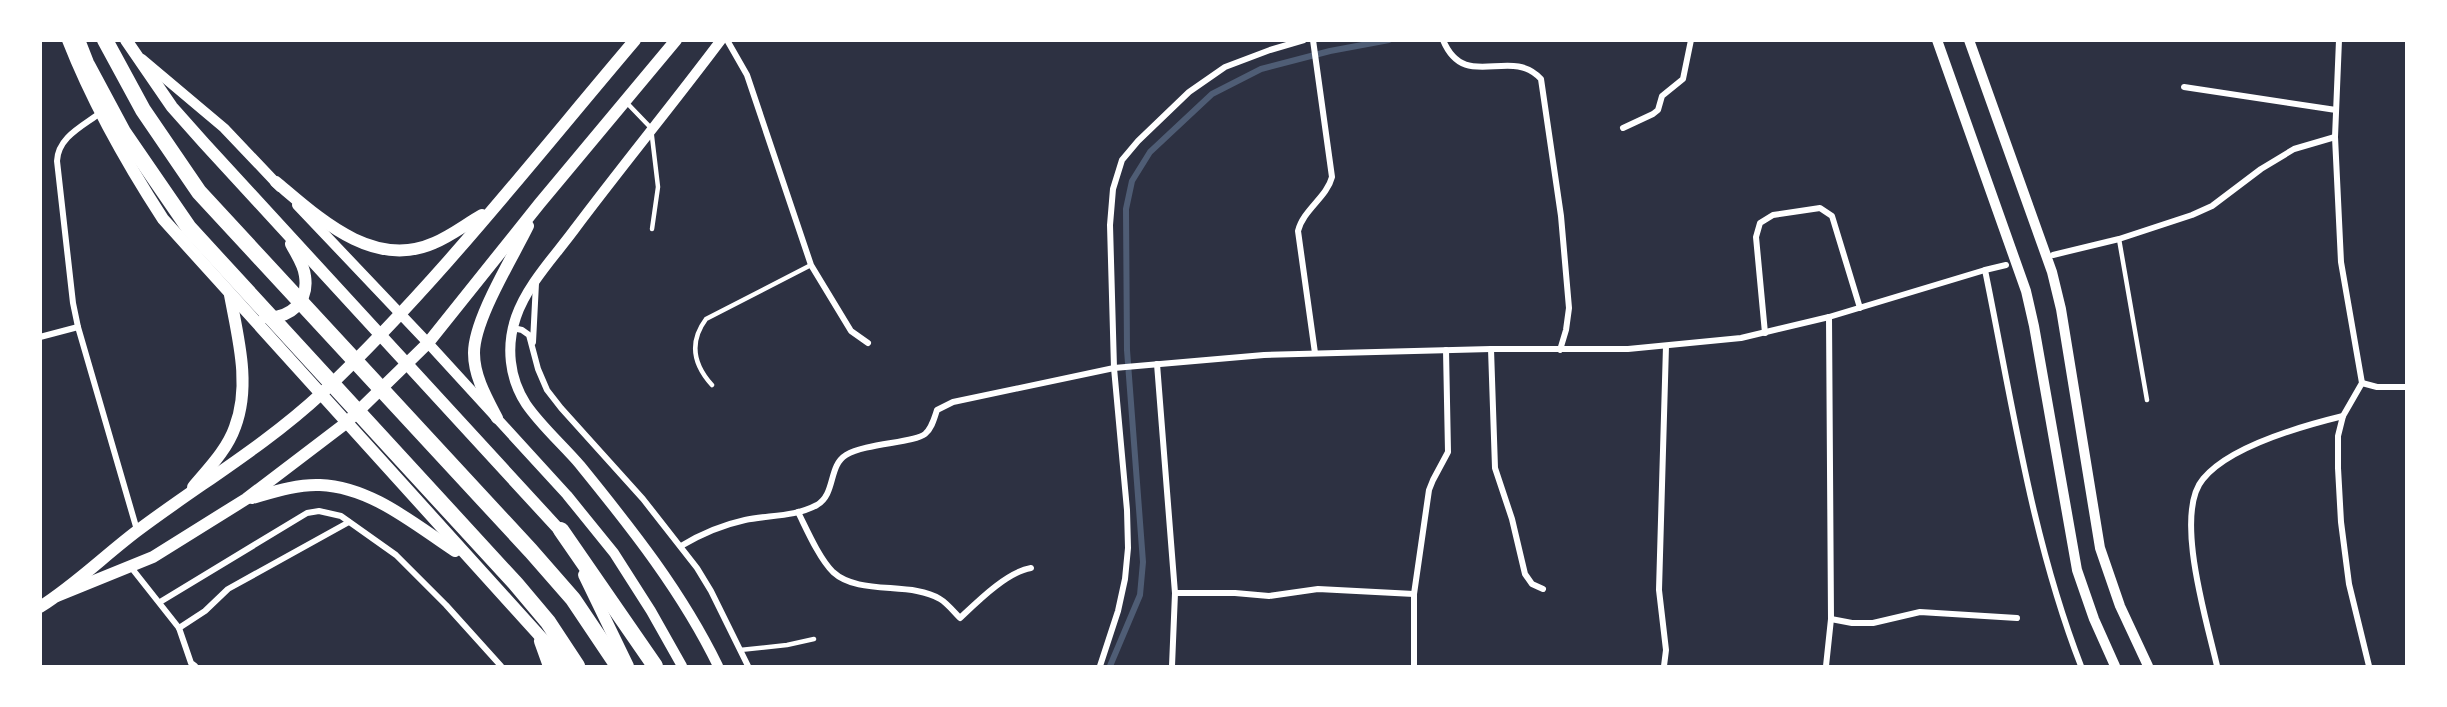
<svg xmlns="http://www.w3.org/2000/svg" width="2447" height="707" font-family="Jost,sans-serif">
<style>
.lines{fill:none;stroke-linecap:round;stroke-linejoin:round}
.stream{stroke:#4f5d75;stroke-width:6}
.service{stroke:#fff;stroke-width:4.5}
.minor{stroke:#fff;stroke-width:6}
.tertiary{stroke:#fff;stroke-width:10}
.secondary{stroke:#fff;stroke-width:12}
.trunk{stroke:#fff;stroke-width:16}
</style>
<rect width="100%" height="100%" fill="#2d3142"/>
<g class="lines">
<polyline class="stream" points="1110,666 1140,595 1143,562 1127,350 1126,209 1132,181 1150,152 1212,94 1261,69 1330,51 1389,40"/>
<g class="service">
<polyline points="626,102 651,128 658,187 652,229"/>
<polyline points="2119,239 2147,400"/>
<path d="M712,385c-19,-21 -23,-43 -6,-66l105,-54"/>
<polyline points="740,650 787,645 814,639"/>
</g>
<g class="minor">
<polyline points="727,40 747,75 811,265 851,331 868,343"/>
<path d="M1313,40l19,137c-5,20 -29,33 -34,54l17,122"/>
<path d="M1443,40c22,53 67,5 98,39l20,137 8,92 -3,22 -6,20"/>
<polyline points="2339,40 2335,137 2341,262 2362,383 2343,416 2338,436 2338,468 2341,522 2349,584 2369,666"/>
<polyline points="2184,87 2336,110"/>
<path d="M100,113c-17,13 -42,24 -43,48l16,142 5,24 59,203"/>
<polyline points="1623,128 1653,114 1658,110 1662,96 1683,79 1691,40"/>
<polyline points="2053,255 2119,239 2192,215 2212,206 2261,169 2294,149 2335,137"/>
<path d="M1985,270c27,132 47,270 96,396"/>
<polyline points="513,328 522,330 529,335 538,369 547,390 561,408 643,499 697,568 711,591 748,666"/>
<polyline points="1765,333 1756,237 1760,223 1773,215 1820,208 1832,216 1860,308"/>
<polyline points="40,337 78,327"/>
<polyline points="533,342 536,283"/>
<polyline points="1491,349 1495,468 1512,519 1525,574 1532,584 1543,589"/>
<polyline points="1157,364 1175,593 1172,666"/>
<polyline points="2362,383 2377,387 2406,387"/>
<path d="M798,512c9,18 21,46 35,60 26,24 78,9 107,27 7,4 14,13 20,19 18,-17 47,-46 71,-50"/>
<path d="M681,546c20,-12 41,-21 64,-26 23,-5 50,-3 72,-15 19,-11 11,-39 29,-50 20,-12 68,-12 79,-21 7,-6 9,-15 12,-24l16,-8 161,-34 150,-13 227,-6h137l113,-11 88,-21 156,-47 21,-5"/>
<polyline points="130,566 179,628 191,663 195,666"/>
<polyline points="1175,593 1235,593 1269,596 1318,589 1414,594"/>
<polyline points="160,602 307,513 319,511 341,516 396,555 446,605 501,666"/>
<polyline points="1831,619 1852,623 1873,623 1920,612 2017,618"/>
<polyline points="179,628 205,611 228,589 349,522"/>
<polyline points="1100,666 1118,611 1125,579 1128,548 1127,510 1114,368 1110,225 1113,189 1122,160 1138,141 1189,92 1225,67 1270,50 1304,40"/>
<polyline points="1414,666 1414,594 1429,490 1433,480 1448,452 1446,350"/>
<polyline points="1664,666 1666,650 1659,590 1666,346"/>
<polyline points="1826,666 1831,619 1829,317"/>
<path d="M2217,666c-9,-41 -44,-152 -14,-187 27,-33 99,-53 140,-63"/>
</g>
<g class="tertiary">
<polyline points="1937,40 2026,291 2034,326 2077,570 2094,619 2115,666"/>
<polyline points="1969,40 2052,272 2061,309 2100,548 2120,606 2148,666"/>
<polyline points="142,59 224,128 280,187"/>
<polyline points="297,205 428,343 567,495 614,553 651,611 682,666"/>
<path d="M718,666c-36,-74 -86,-137 -138,-201 -17,-20 -39,-39 -54,-61 -17,-26 -20,-58 -10,-87 11,-32 38,-60 58,-87 48,-64 99,-126 147,-190"/>
</g>
<g class="secondary">
<path d="M68,40c25,64 58,122 95,179l404,447"/>
<polyline points="126,40 172,107 204,143 564,535"/>
<path d="M276,182c43,36 97,88 158,61 17,-7 32,-19 48,-28"/>
<path d="M265,317c25,2 44,-15 40,-41 -1,-11 -9,-22 -14,-32"/>
<path d="M497,418c-11,-21 -23,-42 -23,-65 0,-34 39,-96 54,-127"/>
<path d="M193,487c15,-18 34,-37 42,-60 16,-42 3,-89 -5,-132"/>
<path d="M252,498c21,-6 45,-14 68,-13 51,2 94,39 135,66"/>
<polyline points="584,575 628,666"/>
<polyline points="57,596 153,557 246,499 346,423 428,343 540,203 676,40"/>
<path d="M40,607c35,-22 64,-51 97,-76 61,-46 128,-85 185,-138 114,-108 211,-233 313,-353"/>
</g>
<g class="trunk">
<polyline points="77,40 86,63 123,132 189,228 516,584 548,622 577,666"/>
<polyline points="105,40 143,110 199,192 531,551 573,599 618,666"/>
<polyline points="561,530 655,666"/>
<polyline points="542,641 551,666"/>
</g>
</g>
<rect width="2447" height="707" fill="none" stroke="#ffffff" stroke-width="84"/>
</svg>
